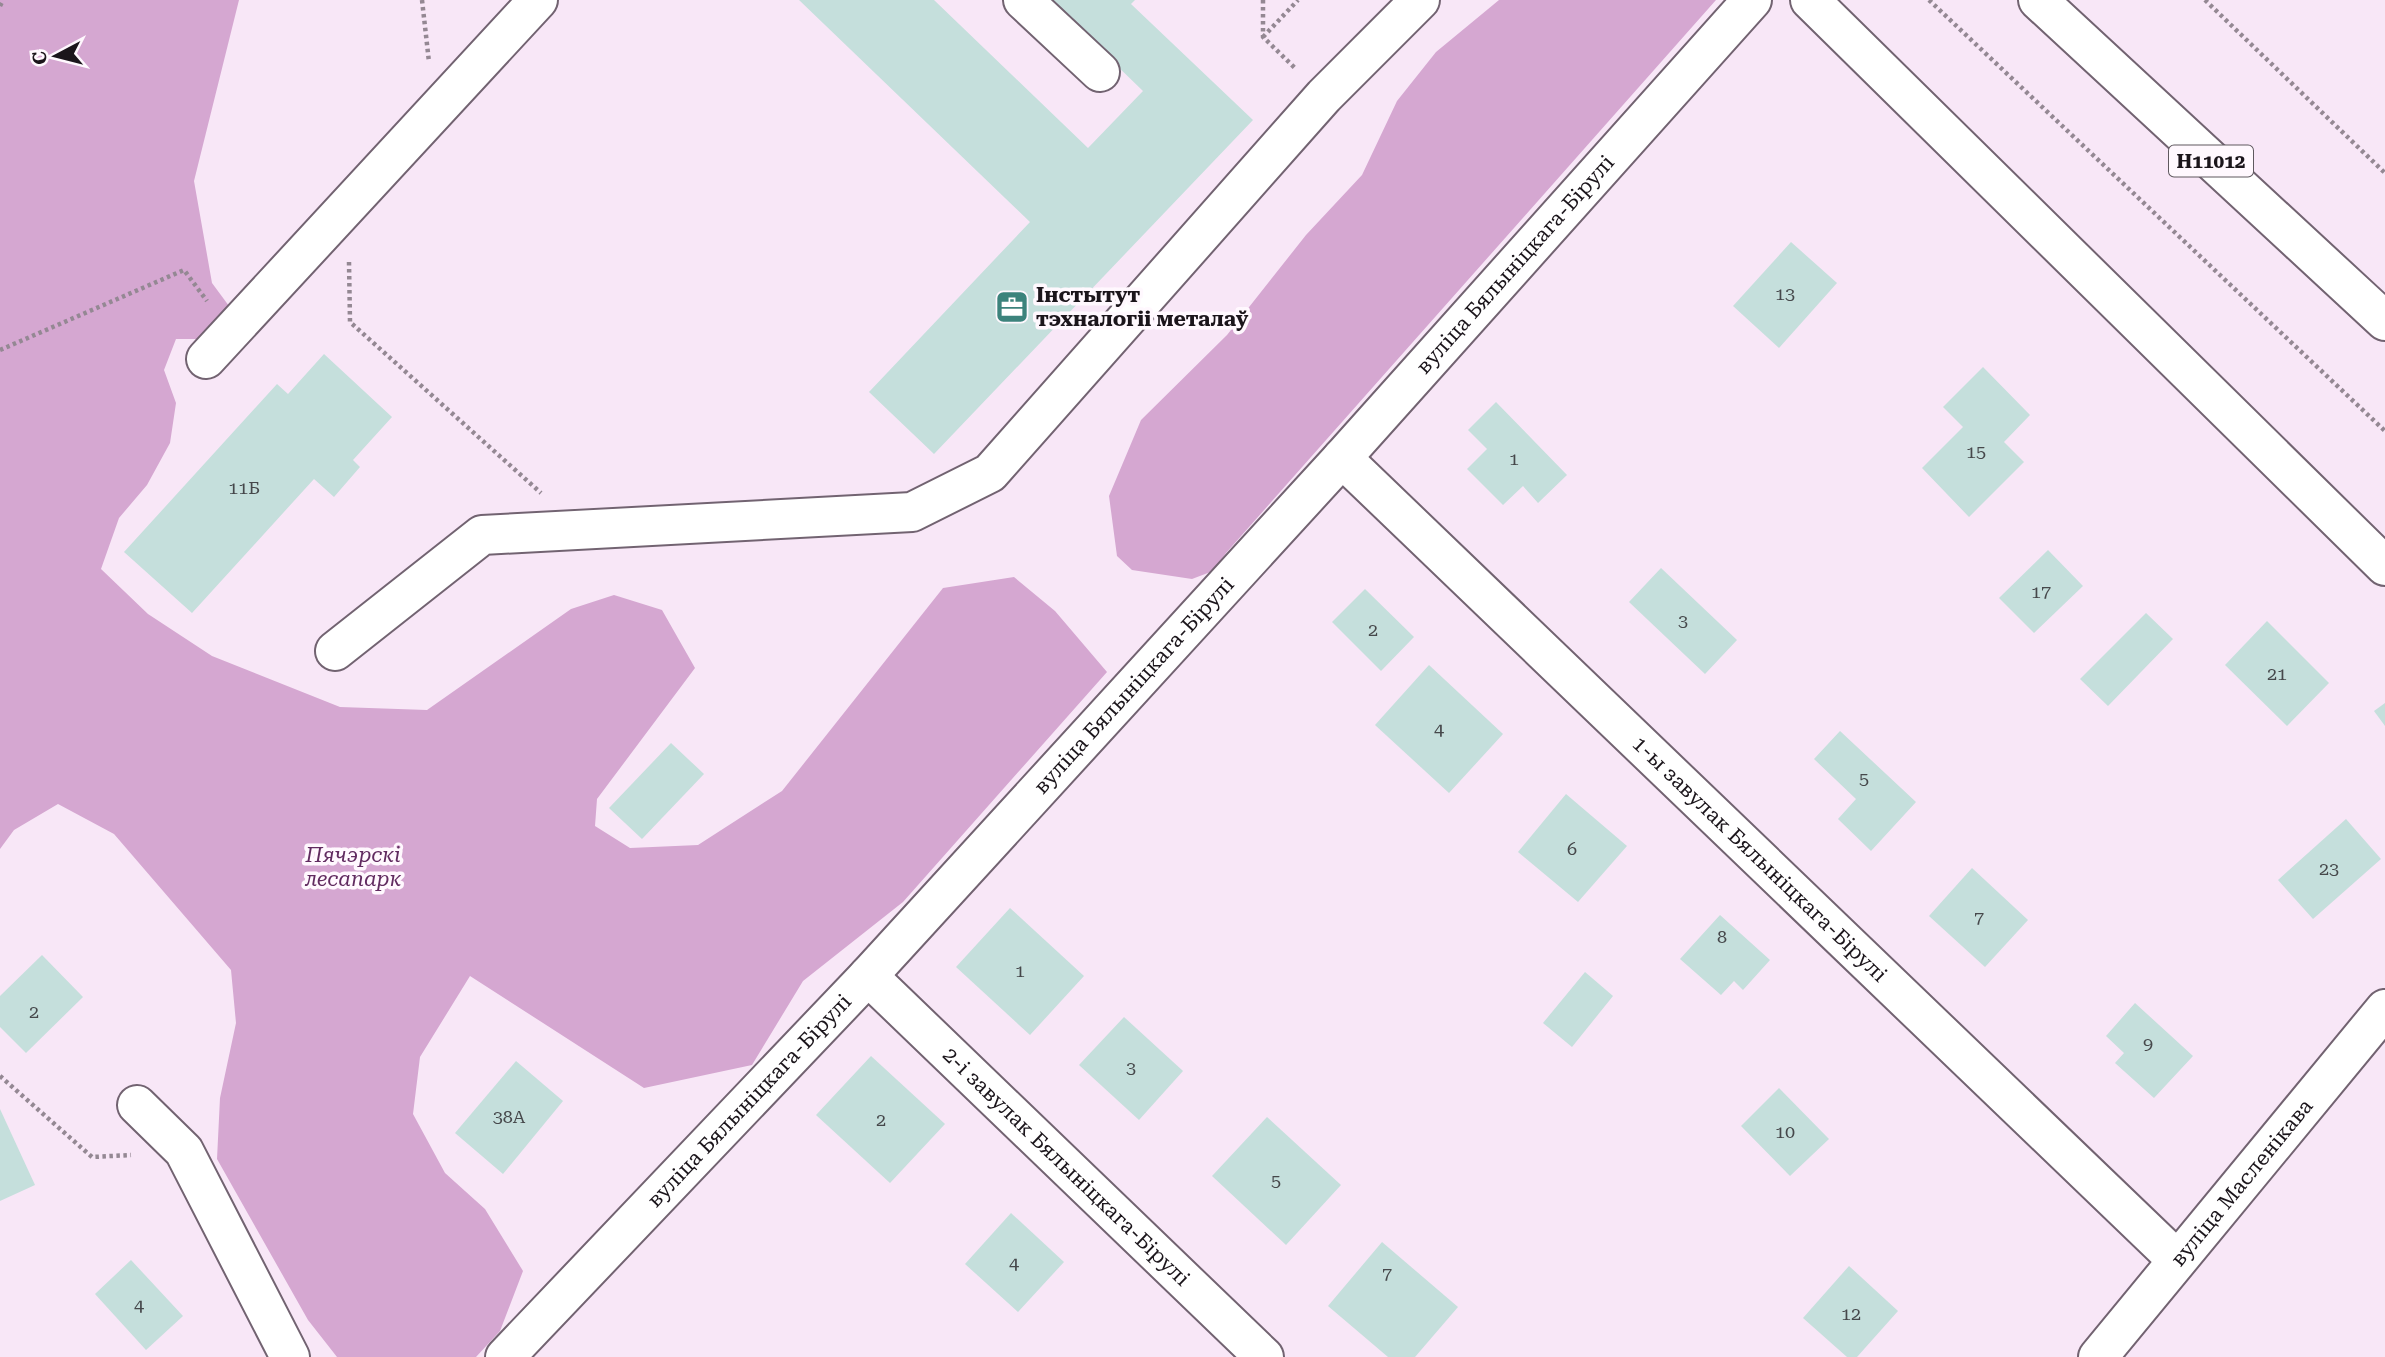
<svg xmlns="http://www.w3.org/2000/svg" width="2385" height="1357" font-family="'Roboto Serif',serif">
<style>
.forest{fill:#d5a7d1}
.building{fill:#c5dfdc}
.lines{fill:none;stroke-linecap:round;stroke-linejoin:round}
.minor-casing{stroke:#726371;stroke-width:42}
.major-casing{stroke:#726371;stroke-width:42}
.path{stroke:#948893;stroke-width:4.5;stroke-dasharray:3.5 3.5;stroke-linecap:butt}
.minor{stroke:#fff;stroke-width:38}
.major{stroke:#fff;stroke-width:38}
.labels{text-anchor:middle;stroke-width:7;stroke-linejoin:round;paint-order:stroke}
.number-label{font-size:18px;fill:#46484b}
.shield{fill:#fff8fe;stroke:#5f595f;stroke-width:2}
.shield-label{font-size:19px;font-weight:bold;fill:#1b151b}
.street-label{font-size:21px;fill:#1b151b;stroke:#fff8fe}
.poi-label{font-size:21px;font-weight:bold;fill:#1b151b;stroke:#fff8fe;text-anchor:start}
.park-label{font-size:21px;font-style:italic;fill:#612b60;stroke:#fff8fe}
</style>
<rect width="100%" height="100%" fill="#f8e7f7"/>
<g class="forest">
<polygon points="0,0 239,0 194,181 212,283 229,306 205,339 176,339 164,370 176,403 170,443 147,485 119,518 101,569 148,614 212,656 340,707 427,710 571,609 614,595 662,610 695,668 597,799 595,826 630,848 698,845 782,791 943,588 1014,577 1055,611 1107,672 903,902 803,981 752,1065 644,1088 470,976 420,1057 413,1114 445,1173 485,1209 523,1271 500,1331 476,1357 337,1357 308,1320 217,1159 220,1098 236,1023 231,970 114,834 58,804 14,830 0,849"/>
<polygon points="1499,0 1716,0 1226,553 1213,571 1192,579 1132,570 1117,556 1109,496 1141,420 1227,335 1306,235 1362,175 1397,101 1436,52"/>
</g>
<g class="building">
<polygon points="799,0 934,0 1088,148 1143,91 1049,0 1135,0 1131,4 1253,120 934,454 869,392 1030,222"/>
<polygon points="1791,242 1837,283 1779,348 1733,306"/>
<polygon points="324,354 392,417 353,460 360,467 334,497 314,479 192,613 124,552 277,384 288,394"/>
<polygon points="1983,367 2030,415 2004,442 2024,462 1969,517 1922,468 1963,427 1943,407"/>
<polygon points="1496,402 1567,475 1538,503 1523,486 1503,505 1467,469 1487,449 1468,430"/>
<polygon points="2048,550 2083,586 2034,633 1999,598"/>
<polygon points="1661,568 1737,640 1705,674 1629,602"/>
<polygon points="1365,589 1414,637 1381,671 1332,622"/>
<polygon points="2146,613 2173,639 2108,706 2080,679"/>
<polygon points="2267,621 2329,683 2287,726 2225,665"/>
<polygon points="1429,665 1503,734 1449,793 1375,725"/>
<polygon points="2385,703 2385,726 2374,711"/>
<polygon points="1840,731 1916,802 1871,851 1838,819 1856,799 1814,759"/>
<polygon points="671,743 704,774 642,839 609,808"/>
<polygon points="1566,794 1627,846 1578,902 1518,852"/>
<polygon points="2346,819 2381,859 2313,919 2278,880"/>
<polygon points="1972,868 2028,920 1985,967 1929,916"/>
<polygon points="1010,908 1084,976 1030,1035 956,967"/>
<polygon points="1720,915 1770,960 1743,990 1734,981 1721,995 1680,959"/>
<polygon points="42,955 83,997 26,1053 0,1027 0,996"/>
<polygon points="1585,972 1613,996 1572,1047 1543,1023"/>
<polygon points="2135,1003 2193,1056 2154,1098 2115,1063 2124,1053 2106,1036"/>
<polygon points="1124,1017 1183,1071 1139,1120 1079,1065"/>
<polygon points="871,1056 945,1124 890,1183 816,1115"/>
<polygon points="516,1061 563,1101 503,1174 455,1133"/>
<polygon points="1779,1088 1829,1139 1790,1176 1741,1126"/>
<polygon points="0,1109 35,1185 0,1201"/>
<polygon points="1267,1117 1341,1185 1286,1245 1212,1176"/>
<polygon points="1011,1213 1064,1262 1018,1312 965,1264"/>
<polygon points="1382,1242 1458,1307 1415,1357 1388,1357 1328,1306"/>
<polygon points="131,1260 183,1316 146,1350 95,1294"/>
<polygon points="1849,1266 1898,1311 1857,1357 1847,1357 1803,1318"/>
</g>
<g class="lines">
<defs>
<g id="minor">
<polyline points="1023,0 1100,72"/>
<polyline points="1810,0 2385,566"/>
<polyline points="206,359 538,0"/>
<path id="s1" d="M1342,458l835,802"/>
<polyline points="335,651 482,535 912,512 990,473 1324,96 1420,0"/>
<path id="s2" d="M868,976l396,381"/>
<polyline points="137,1105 184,1151 290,1357"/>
<path id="s3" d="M505,1357l363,-381 474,-518 410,-458"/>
</g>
<g id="major">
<polyline points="2038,0 2385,321"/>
<path id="s4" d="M2098,1357l287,-348"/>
</g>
</defs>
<use href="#minor" class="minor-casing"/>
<use href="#major" class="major-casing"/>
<g class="path">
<polyline points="422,0 429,62"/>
<polyline points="1263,0 1263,37 1296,69"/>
<polyline points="1929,0 2385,431"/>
<polyline points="2205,0 2385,173"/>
<polyline points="0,6 3,0"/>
<polyline points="1263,37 1298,0"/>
<polyline points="349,262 350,322 541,493"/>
<polyline points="0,350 184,270 207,301"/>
<polyline points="0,1076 92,1157 131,1155"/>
</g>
<use href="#minor" class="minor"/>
<use href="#major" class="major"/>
</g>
<defs>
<symbol id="office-square" viewBox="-11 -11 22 22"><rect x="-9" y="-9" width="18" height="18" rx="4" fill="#3c837c" stroke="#fff8fe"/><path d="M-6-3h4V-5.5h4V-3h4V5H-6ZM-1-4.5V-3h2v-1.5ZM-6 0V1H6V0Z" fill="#fff"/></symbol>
</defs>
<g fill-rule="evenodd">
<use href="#office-square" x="993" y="288" width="38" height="38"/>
</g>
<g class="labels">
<g class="number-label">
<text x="1785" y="300">13</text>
<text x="1976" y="458">15</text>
<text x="1514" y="465">1</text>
<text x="244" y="494">11Б</text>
<text x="2041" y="598">17</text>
<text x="1683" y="627">3</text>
<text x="1373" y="636">2</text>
<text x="2277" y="680">21</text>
<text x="1439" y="735">4</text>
<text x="1864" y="785">5</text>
<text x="1572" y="855">6</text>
<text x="2329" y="875">23</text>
<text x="1979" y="924">7</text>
<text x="1722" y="943">8</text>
<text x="1020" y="977">1</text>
<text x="34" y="1018">2</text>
<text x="2148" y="1050">9</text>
<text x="1131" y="1074">3</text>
<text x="509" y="1123">38А</text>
<text x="881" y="1126">2</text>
<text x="1785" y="1138">10</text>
<text x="1276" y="1187">5</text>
<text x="1014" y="1269">4</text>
<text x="1387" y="1280">7</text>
<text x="139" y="1311">4</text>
<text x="1851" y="1320">12</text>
</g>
<rect class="shield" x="2169" y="145.5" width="84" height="31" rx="5"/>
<g class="shield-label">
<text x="2211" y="168">Н11012</text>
</g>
<g class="street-label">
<text dy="7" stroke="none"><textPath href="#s3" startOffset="1488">вуліца Бялыніцкага-Бірулі</textPath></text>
<text dy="7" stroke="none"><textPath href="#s3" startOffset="920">вуліца Бялыніцкага-Бірулі</textPath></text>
<text dy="7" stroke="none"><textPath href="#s1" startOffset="579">1-ы завулак Бялыніцкага-Бірулі</textPath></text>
<text dy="7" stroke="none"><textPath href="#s3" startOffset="354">вуліца Бялыніцкага-Бірулі</textPath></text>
<text dy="7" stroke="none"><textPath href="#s2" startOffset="275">2-і завулак Бялыніцкага-Бірулі</textPath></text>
<text dy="7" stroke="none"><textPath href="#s4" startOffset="226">вуліца Масленікава</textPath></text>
</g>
<g class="poi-label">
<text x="1036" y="302">Інстытут<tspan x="1036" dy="24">тэхналогіі металаў</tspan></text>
</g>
<g class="park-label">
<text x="353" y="862">Пячэрскі<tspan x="353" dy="24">лесапарк</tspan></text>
</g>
</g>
<g transform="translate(56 56) rotate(263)" stroke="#fff8fe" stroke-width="5" paint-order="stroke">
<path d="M0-5L12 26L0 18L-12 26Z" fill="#1b151b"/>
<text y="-10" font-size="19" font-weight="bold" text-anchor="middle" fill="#1b151b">С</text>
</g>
</svg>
